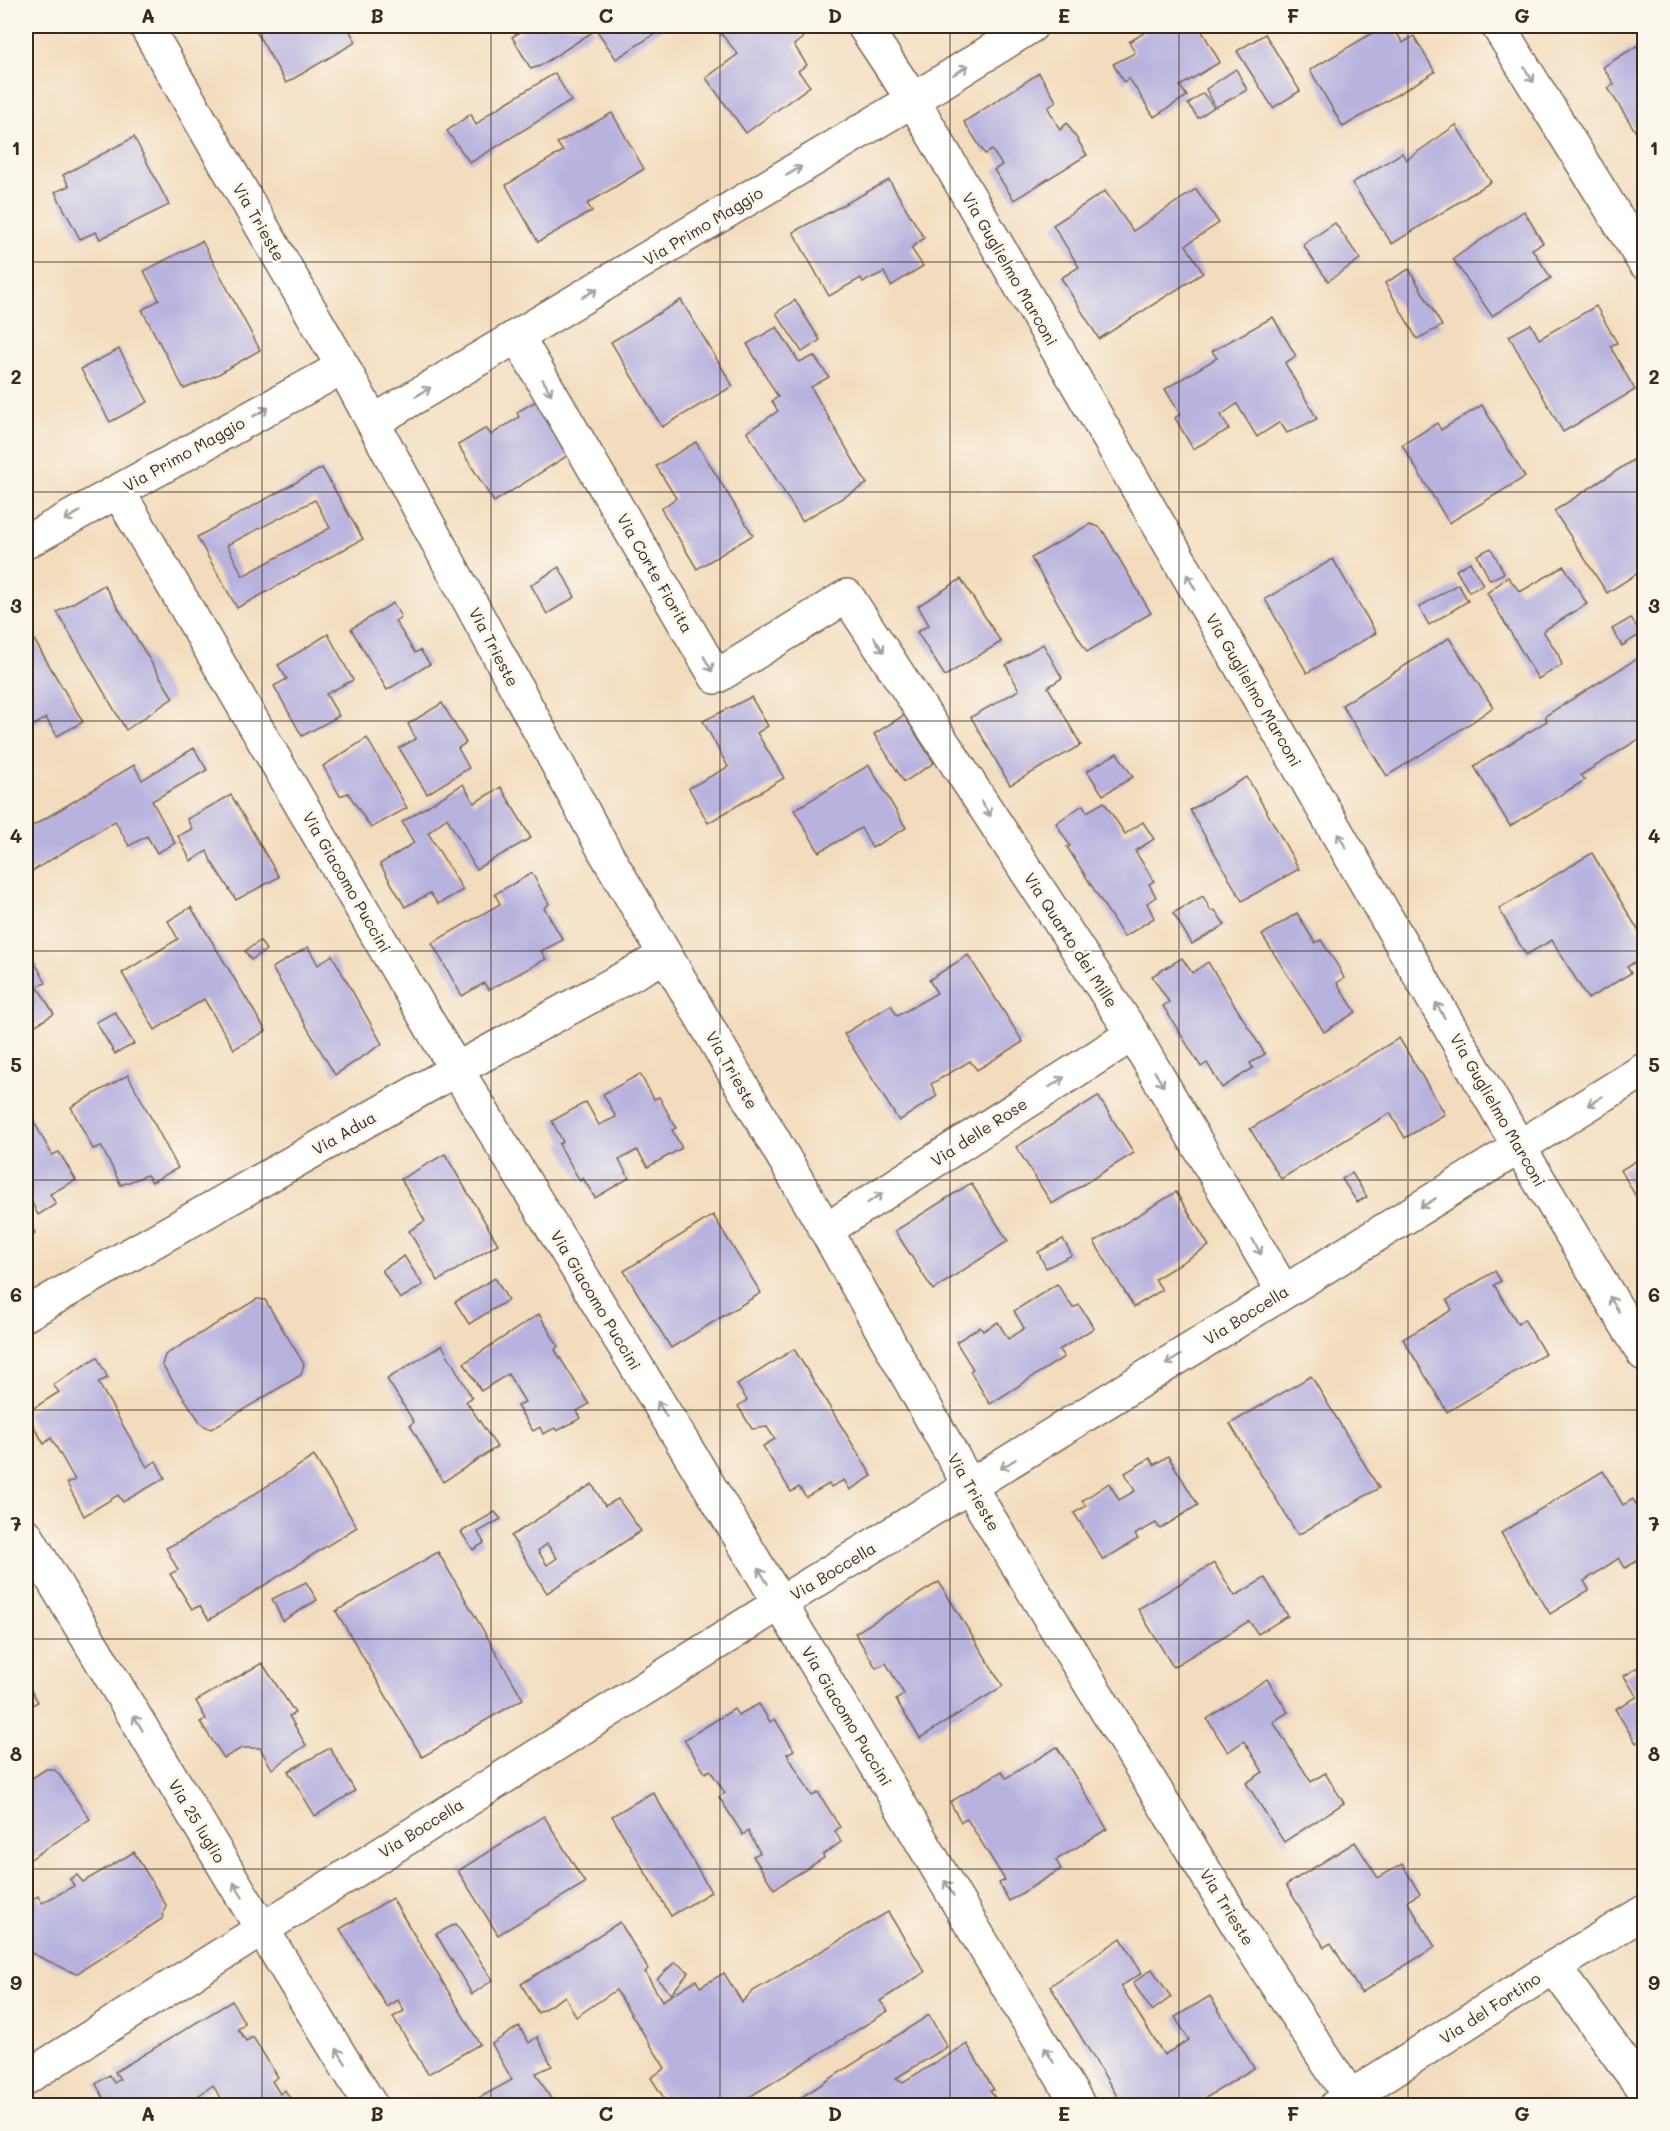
<svg xmlns="http://www.w3.org/2000/svg" width="1670" height="2131" font-family="Mali,sans-serif">
<style>
.building{fill:#b7b2de;fill-rule:evenodd}
.lines{fill:none;stroke-linecap:round;stroke-linejoin:round}
.minor-casing{stroke:#7b6856;stroke-width:36}
.tertiary-casing{stroke:#7b6856;stroke-width:36}
.minor{stroke:#fff;stroke-width:33}
.tertiary{stroke:#fff;stroke-width:33}
.oneway{stroke:#a79f9a}
.grid{fill:none;stroke:#3b2a1e;stroke-width:1.5;stroke-opacity:0.55}
.labels{text-anchor:middle;stroke-width:6;stroke-linejoin:round;paint-order:stroke}
.street-label{font-size:16px;fill:#3b2a1e;stroke:#fbf7ec}
.neatline{fill:none;stroke:#3b2a1e;stroke-width:2}
.grid-label{font-size:20px;text-anchor:middle;font-weight:bold;fill:#3b2a1e}
</style>
<rect width="100%" height="100%" fill="#fbf7ec"/>
<filter id="ink" filterUnits="userSpaceOnUse"><feTurbulence type="fractalNoise" baseFrequency=".0167" numOctaves="2"/><feDisplacementMap in="SourceGraphic" scale="12" xChannelSelector="R" yChannelSelector="G"/><feConvolveMatrix kernelMatrix="1 2 1 2 8 2 1 2 1" color-interpolation-filters="sRGB"/></filter>
<filter id="wash" filterUnits="userSpaceOnUse"><feTurbulence type="fractalNoise" baseFrequency=".008" numOctaves="4" result="noise"/><feDisplacementMap in="SourceGraphic" scale="24" xChannelSelector="R" yChannelSelector="G"/><feGaussianBlur stdDeviation="1.35" result="paint"/><feColorMatrix in="noise" values="0 0 0 0 0 0 0 0 0 0 0 0 0 0 0 0 0 1.4 0 .05"/><feComposite in="paint" operator="in"/></filter>
<g filter="url(#wash)">
<rect width="100%" height="100%" fill="#f3dcbd"/>
<g id="blocks">
<g class="building">
<polygon points="268,26 347,26 356,42 286,83 257,33"/>
<polygon points="520,26 590,26 594,31 540,66 531,69 512,37 523,30"/>
<polygon points="601,26 667,26 616,59 596,29"/>
<polygon points="724,26 794,26 803,38 794,45 807,65 798,71 810,86 746,133 706,78 738,54 718,30"/>
<polygon points="1155,26 1199,26 1220,62 1180,86 1187,96 1154,117 1129,78 1124,82 1113,64 1135,53 1129,42"/>
<polygon points="1384,26 1392,26 1403,43 1414,36 1435,72 1343,127 1310,70"/>
<polygon points="1265,34 1300,91 1273,108 1237,51"/>
<polygon points="1643,42 1644,45 1644,145 1608,88 1614,84 1603,67"/>
<polygon points="1236,69 1247,90 1216,107 1206,89"/>
<polygon points="555,73 571,101 470,163 447,131 471,114 476,125 488,114"/>
<polygon points="1039,73 1056,101 1048,108 1060,130 1067,123 1087,155 1014,200 994,170 1002,165 992,150 985,154 964,122"/>
<polygon points="1203,93 1214,107 1198,118 1188,104"/>
<polygon points="612,113 644,169 587,204 592,211 538,242 506,185 563,151 557,143"/>
<polygon points="1456,125 1491,182 1392,244 1352,183 1402,153 1406,160"/>
<polygon points="134,137 169,205 100,239 96,232 80,239 55,192 69,186 63,175"/>
<polygon points="889,180 924,238 911,248 923,266 891,286 884,272 863,282 861,278 829,296 793,232"/>
<polygon points="1196,189 1219,223 1186,245 1203,273 1099,339 1061,278 1079,267 1053,225 1105,191 1133,231"/>
<polygon points="1524,211 1543,243 1532,249 1551,278 1492,316 1453,259"/>
<polygon points="1335,223 1360,259 1328,281 1303,245"/>
<polygon points="202,241 260,350 217,375 184,389 142,310 159,300 144,271"/>
<polygon points="1409,269 1442,326 1417,339 1385,283"/>
<polygon points="681,300 733,386 662,427 611,342"/>
<polygon points="795,300 820,340 802,352 776,313"/>
<polygon points="1596,306 1617,343 1610,346 1635,390 1563,432 1509,336 1531,324 1539,339"/>
<polygon points="1273,317 1296,356 1285,363 1317,419 1287,433 1280,422 1257,437 1237,404 1221,415 1229,429 1193,449 1175,418 1180,414 1165,389 1217,358 1212,351"/>
<polygon points="777,327 799,362 814,356 829,377 811,387 867,484 802,521 747,432 778,411 772,401 778,397 747,344"/>
<polygon points="119,349 148,402 110,422 81,369"/>
<polygon points="538,400 570,454 494,502 458,445 486,428 491,435 519,417 517,412"/>
<polygon points="1482,405 1525,477 1449,523 1402,445 1437,423 1441,430"/>
<polygon points="696,442 753,535 697,569 661,509 676,498 656,466"/>
<polygon points="1644,453 1644,569 1607,593 1554,511"/>
<path d="M322,468l41,71 -126,69 -40,-71zM315,500l15,28 -87,48 -16,-31z"/>
<polygon points="1090,524 1099,527 1103,531 1151,613 1087,652 1031,558"/>
<polygon points="1491,548 1504,573 1490,580 1477,555"/>
<polygon points="1333,559 1376,633 1307,673 1265,599"/>
<polygon points="1470,562 1483,585 1469,592 1456,570"/>
<polygon points="1564,566 1587,604 1543,631 1558,654 1562,665 1538,679 1487,593 1508,577 1520,592"/>
<polygon points="559,567 575,597 547,614 531,585"/>
<polygon points="961,579 1001,642 945,676 917,632 929,625 918,606"/>
<polygon points="1458,584 1468,601 1429,625 1419,607"/>
<polygon points="104,585 173,698 126,730 57,612"/>
<polygon points="393,603 401,617 395,621 415,653 420,650 430,664 387,690 351,629"/>
<polygon points="1631,618 1641,634 1622,646 1612,629"/>
<polygon points="30,633 83,722 57,736 46,718 26,730 26,636"/>
<polygon points="328,634 353,680 326,694 339,716 302,736 274,686 287,679 278,665"/>
<polygon points="1449,638 1493,707 1471,723 1387,776 1342,705"/>
<polygon points="1043,644 1062,678 1048,687 1081,745 1010,785 971,717 1019,690 1006,665"/>
<polygon points="1644,654 1644,736 1581,775 1585,780 1510,826 1474,766 1547,721 1545,716"/>
<polygon points="751,697 768,726 757,733 784,778 708,823 689,788 728,767 703,721"/>
<polygon points="442,703 466,743 458,748 469,768 427,794 399,748 416,739 408,724"/>
<polygon points="904,715 934,763 904,782 874,734"/>
<polygon points="367,738 407,808 371,828 348,793 340,796 323,766"/>
<polygon points="194,748 207,770 152,801 175,843 157,853 147,836 129,846 115,821 29,873 26,868 26,830 134,765 142,780"/>
<polygon points="1117,753 1133,777 1103,795 1087,771"/>
<polygon points="869,765 906,828 872,848 861,828 819,852 794,810"/>
<polygon points="1247,777 1299,869 1242,901 1190,810"/>
<polygon points="463,784 474,803 501,787 531,838 476,869 447,818 428,833 463,890 438,904 430,893 405,907 380,864 414,843 402,822"/>
<polygon points="231,795 279,877 236,900 211,861 207,851 191,861 178,836 192,829 187,819"/>
<polygon points="1104,802 1125,834 1143,822 1154,839 1135,851 1154,881 1149,884 1156,897 1147,903 1154,918 1124,937 1067,847 1070,846 1056,823 1083,805 1087,812"/>
<polygon points="1592,853 1644,940 1644,956 1627,967 1631,973 1588,999 1552,940 1526,955 1499,909"/>
<polygon points="532,873 549,904 544,908 563,940 541,951 546,959 489,990 484,983 462,996 432,943 500,904 495,894"/>
<polygon points="1203,896 1211,911 1215,910 1225,925 1192,944 1173,913"/>
<polygon points="191,907 266,1031 234,1049 204,999 155,1030 122,973 178,939 168,921"/>
<polygon points="1297,913 1315,943 1321,940 1338,966 1344,978 1337,983 1356,1012 1324,1032 1262,935"/>
<polygon points="260,941 266,950 251,960 245,951"/>
<polygon points="26,946 46,983 37,986 54,1014 26,1031"/>
<polygon points="308,947 318,965 332,955 382,1044 335,1075 272,968"/>
<polygon points="968,955 1023,1042 977,1070 970,1061 931,1084 937,1096 899,1121 844,1034 891,1005 897,1016 937,993 929,980"/>
<polygon points="1182,958 1192,973 1208,962 1265,1054 1250,1063 1253,1068 1222,1088 1207,1063 1201,1067 1163,1006 1169,1002 1152,976"/>
<polygon points="115,1012 134,1044 115,1054 96,1022"/>
<polygon points="1399,1038 1445,1114 1405,1138 1390,1113 1281,1179 1250,1129"/>
<polygon points="640,1074 654,1099 659,1097 676,1128 672,1130 682,1148 648,1167 637,1150 630,1154 619,1160 629,1178 595,1198 583,1178 580,1181 559,1144 563,1142 552,1121 586,1102 599,1125 616,1117 603,1094"/>
<polygon points="128,1075 178,1168 152,1182 147,1175 121,1185 101,1146 93,1149 71,1107"/>
<polygon points="1098,1096 1134,1153 1052,1204 1016,1147"/>
<polygon points="26,1107 52,1155 59,1152 76,1180 50,1194 56,1204 38,1215 26,1190"/>
<polygon points="445,1154 498,1244 438,1281 409,1231 425,1221 401,1179"/>
<polygon points="1644,1156 1644,1211 1621,1170"/>
<polygon points="1352,1173 1367,1197 1357,1202 1342,1179"/>
<polygon points="971,1183 1008,1241 933,1290 895,1231"/>
<polygon points="1176,1192 1209,1246 1155,1279 1162,1290 1134,1307 1094,1242"/>
<polygon points="713,1215 761,1293 671,1348 624,1271"/>
<polygon points="26,1217 35,1233 26,1239"/>
<polygon points="1063,1239 1072,1255 1046,1268 1038,1252"/>
<polygon points="404,1256 423,1285 400,1299 382,1270"/>
<polygon points="1495,1271 1501,1281 1494,1285 1518,1324 1524,1319 1545,1354 1447,1412 1403,1339 1452,1310 1447,1300"/>
<polygon points="495,1278 508,1300 469,1324 455,1302"/>
<polygon points="1057,1284 1073,1308 1079,1305 1094,1328 1059,1350 1064,1357 990,1404 970,1371 973,1369 956,1342 980,1327 983,1331 998,1322 1008,1339 1024,1328 1014,1311"/>
<polygon points="257,1299 265,1300 304,1364 301,1375 211,1429 202,1425 162,1365 165,1355"/>
<polygon points="539,1314 558,1346 555,1350 589,1404 577,1411 581,1418 557,1431 555,1428 543,1434 540,1427 533,1431 517,1406 525,1402 508,1374 481,1391 464,1363"/>
<polygon points="442,1345 472,1398 466,1401 497,1447 443,1482 410,1425 414,1422 387,1379"/>
<polygon points="794,1349 872,1476 850,1490 844,1480 831,1487 829,1484 806,1497 799,1487 791,1492 763,1446 775,1439 767,1427 752,1429 738,1406 747,1400 737,1385"/>
<polygon points="97,1357 108,1378 98,1382 147,1467 156,1461 165,1478 123,1502 118,1495 84,1516 67,1483 75,1480 51,1438 44,1444 26,1413 59,1392 53,1385"/>
<polygon points="1311,1376 1379,1488 1298,1535 1230,1424"/>
<polygon points="314,1456 357,1527 209,1620 200,1606 192,1609 170,1574 178,1570 166,1548 186,1538"/>
<polygon points="1168,1456 1198,1505 1160,1529 1156,1523 1139,1532 1135,1535 1138,1539 1103,1560 1074,1513 1086,1506 1082,1501 1109,1483 1119,1500 1135,1491 1125,1473 1150,1458 1154,1465"/>
<polygon points="1603,1471 1623,1505 1633,1499 1644,1518 1644,1557 1625,1568 1619,1558 1584,1581 1589,1590 1550,1614 1501,1533"/>
<path d="M592,1484l13,22 13,-7 23,32 -94,62 -36,-57zM547,1544l10,14 -10,7 -9,-14z"/>
<polygon points="495,1512 501,1519 478,1532 484,1543 473,1550 461,1532"/>
<polygon points="438,1552 523,1699 422,1757 336,1611"/>
<polygon points="1214,1563 1235,1596 1265,1578 1288,1616 1258,1634 1249,1621 1173,1667 1138,1609"/>
<polygon points="306,1582 317,1600 283,1621 272,1599"/>
<polygon points="939,1582 1003,1686 920,1738 896,1700 904,1694 886,1663 876,1668 855,1633"/>
<polygon points="262,1663 295,1713 289,1716 306,1745 272,1769 260,1748 242,1748 224,1758 200,1722 206,1719 196,1701"/>
<polygon points="1644,1664 1644,1738 1636,1743 1615,1709 1637,1697 1624,1676"/>
<polygon points="1267,1679 1288,1712 1273,1722 1311,1782 1325,1773 1344,1803 1284,1842 1246,1783 1263,1772 1244,1741 1228,1752 1207,1719"/>
<polygon points="26,1682 38,1702 26,1708"/>
<polygon points="759,1704 770,1722 775,1719 794,1750 787,1754 812,1796 818,1792 840,1827 835,1831 841,1842 823,1855 824,1858 774,1889 753,1856 760,1853 748,1831 743,1835 719,1797 725,1793 710,1770 705,1773 684,1740 734,1709 738,1715"/>
<polygon points="1057,1747 1107,1829 1056,1860 1061,1869 1009,1901 999,1883 1005,1880 967,1819 961,1822 950,1802 1002,1771 1006,1778"/>
<polygon points="330,1748 355,1791 315,1816 288,1771"/>
<polygon points="46,1769 53,1769 58,1773 90,1819 26,1862 26,1782"/>
<polygon points="653,1792 711,1892 671,1916 612,1816"/>
<polygon points="544,1816 585,1883 498,1935 458,1871"/>
<polygon points="1355,1842 1378,1878 1402,1864 1420,1894 1407,1901 1435,1947 1361,1993 1331,1943 1324,1947 1286,1885"/>
<polygon points="134,1852 166,1905 162,1919 76,1974 29,1952 26,1947 26,1916 30,1914 26,1903 38,1896 42,1903 74,1886 70,1879 77,1875 83,1882"/>
<polygon points="392,1898 480,2044 428,2074 393,2017 404,2011 398,2000 387,2007 340,1929"/>
<polygon points="888,1912 925,1972 880,2001 888,2011 735,2106 669,2106 651,2078 665,2068 616,1990 576,2017 565,1996 538,2013 521,1984 620,1922 648,1969 645,1972 662,2001 696,1980 700,1987 724,1973 742,2002 753,1991"/>
<polygon points="456,1924 493,1980 472,1994 436,1934"/>
<polygon points="1121,1938 1142,1973 1121,1986 1164,2055 1189,2040 1175,2017 1210,1996 1254,2068 1193,2106 1123,2106 1050,1986"/>
<polygon points="675,1962 689,1972 671,1994 657,1979"/>
<polygon points="1152,1969 1171,1997 1152,2011 1133,1983"/>
<polygon points="232,2001 245,2024 238,2029 246,2041 253,2037 278,2077 272,2081 280,2094 285,2090 295,2106 213,2106 221,2100 213,2085 184,2106 108,2106 96,2084 109,2075 114,2083 120,2079 115,2072"/>
<polygon points="929,2015 947,2047 896,2078 903,2082 967,2044 994,2090 990,2090 1000,2106 928,2106 927,2103 917,2106 914,2099 903,2106 804,2106 800,2098"/>
<polygon points="519,2026 529,2043 537,2037 552,2066 536,2073 555,2106 464,2106 512,2080 492,2044"/>
</g>
</g>
</g>
<g filter="url(#ink)">
<use href="#blocks" fill-opacity="0" stroke="#7b6856" stroke-width="1.5"/>
<g class="lines">
<defs>
<g id="minor">
<polyline points="864,26 913,100 1519,1147 1644,1354"/>
<polyline points="1498,26 1644,262"/>
<polyline points="517,336 716,677 847,596 1133,1034 1283,1291"/>
<polyline points="373,422 913,100 1031,26"/>
<polyline points="118,491 441,1044 780,1603 1079,2106"/>
<polyline points="26,542 343,367"/>
<polyline points="826,1230 1133,1034"/>
<polyline points="26,1314 457,1069 665,956"/>
<polyline points="26,1535 262,1929 371,2106"/>
<polyline points="1554,1967 1644,2090"/>
<polyline points="26,2078 780,1603 1644,1070"/>
</g>
<g id="tertiary">
<polyline points="146,26 343,367 604,850 826,1230 970,1487 1242,1932 1350,2097"/>
<polyline points="1336,2106 1554,1967 1644,1912"/>
</g>
</defs>
<use href="#minor" class="minor-casing"/>
<use href="#tertiary" class="tertiary-casing"/>
<use href="#minor" class="minor"/>
<use href="#tertiary" class="tertiary"/>
</g>
<defs><path id="oneway-shaft" d="M-6 0H5M1.5-3L5.5 0L1.5 3" fill="none" stroke-width="1.6" stroke-linecap="round" stroke-linejoin="round" transform="scale(1.5)"/></defs>
<g class="oneway">
<use href="#oneway-shaft" transform="translate(961 70) rotate(-32)"/>
<use href="#oneway-shaft" transform="translate(1529 75) rotate(58)"/>
<use href="#oneway-shaft" transform="translate(794 171) rotate(-31)"/>
<use href="#oneway-shaft" transform="translate(590 293) rotate(-31)"/>
<use href="#oneway-shaft" transform="translate(547 387) rotate(60)"/>
<use href="#oneway-shaft" transform="translate(423 392) rotate(-31)"/>
<use href="#oneway-shaft" transform="translate(261 412) rotate(-29)"/>
<use href="#oneway-shaft" transform="translate(72 516) rotate(151)"/>
<use href="#oneway-shaft" transform="translate(1191 582) rotate(-120)"/>
<use href="#oneway-shaft" transform="translate(879 645) rotate(57)"/>
<use href="#oneway-shaft" transform="translate(708 664) rotate(60)"/>
<use href="#oneway-shaft" transform="translate(986 809) rotate(57)"/>
<use href="#oneway-shaft" transform="translate(1342 841) rotate(-120)"/>
<use href="#oneway-shaft" transform="translate(1440 1010) rotate(-120)"/>
<use href="#oneway-shaft" transform="translate(1159 1079) rotate(60)"/>
<use href="#oneway-shaft" transform="translate(1057 1082) rotate(-33)"/>
<use href="#oneway-shaft" transform="translate(1595 1101) rotate(148)"/>
<use href="#oneway-shaft" transform="translate(875 1198) rotate(-33)"/>
<use href="#oneway-shaft" transform="translate(1428 1203) rotate(149)"/>
<use href="#oneway-shaft" transform="translate(1257 1247) rotate(60)"/>
<use href="#oneway-shaft" transform="translate(1614 1304) rotate(-121)"/>
<use href="#oneway-shaft" transform="translate(1173 1360) rotate(148)"/>
<use href="#oneway-shaft" transform="translate(662 1409) rotate(-121)"/>
<use href="#oneway-shaft" transform="translate(1008 1464) rotate(148)"/>
<use href="#oneway-shaft" transform="translate(763 1576) rotate(-121)"/>
<use href="#oneway-shaft" transform="translate(138 1723) rotate(-121)"/>
<use href="#oneway-shaft" transform="translate(949 1888) rotate(-121)"/>
<use href="#oneway-shaft" transform="translate(238 1890) rotate(-121)"/>
<use href="#oneway-shaft" transform="translate(1049 2055) rotate(-121)"/>
<use href="#oneway-shaft" transform="translate(341 2056) rotate(-122)"/>
</g>
</g>
<path class="grid" d="M262,26v2080M491,26v2080M720,26v2080M950,26v2080M1179,26v2080M1408,26v2080M26,262h1618M26,492h1618M26,721h1618M26,951h1618M26,1180h1618M26,1410h1618M26,1639h1618M26,1869h1618"/>
<g class="labels">
<g class="street-label">
<text transform="translate(259 222) rotate(60)" y="6">Via Trieste</text>
<text transform="translate(703 226) rotate(-31)" y="6">Via Primo Maggio</text>
<text transform="translate(1010 269) rotate(60)" y="6">Via Guglielmo Marconi</text>
<text transform="translate(184 454) rotate(-29)" y="6">Via Primo Maggio</text>
<text transform="translate(655 573) rotate(60)" y="6">Via Corte Fiorita</text>
<text transform="translate(494 647) rotate(62)" y="6">Via Trieste</text>
<text transform="translate(1254 690) rotate(60)" y="6">Via Guglielmo Marconi</text>
<text transform="translate(347 882) rotate(60)" y="6">Via Giacomo Puccini</text>
<text transform="translate(1071 940) rotate(57)" y="6">Via Quarto dei Mille</text>
<text transform="translate(732 1070) rotate(60)" y="6">Via Trieste</text>
<text transform="translate(1498 1110) rotate(60)" y="6">Via Guglielmo Marconi</text>
<text transform="translate(979 1132) rotate(-33)" y="6">Via delle Rose</text>
<text transform="translate(344 1133) rotate(-30)" y="6">Via Adua</text>
<text transform="translate(596 1300) rotate(59)" y="6">Via Giacomo Puccini</text>
<text transform="translate(1246 1315) rotate(-32)" y="6">Via Boccella</text>
<text transform="translate(974 1492) rotate(60)" y="6">Via Trieste</text>
<text transform="translate(833 1571) rotate(-31)" y="6">Via Boccella</text>
<text transform="translate(847 1716) rotate(59)" y="6">Via Giacomo Puccini</text>
<text transform="translate(197 1821) rotate(59)" y="6">Via 25 luglio</text>
<text transform="translate(421 1828) rotate(-32)" y="6">Via Boccella</text>
<text transform="translate(1227 1907) rotate(58)" y="6">Via Trieste</text>
<text transform="translate(1490 2008) rotate(-33)" y="6">Via del Fortino</text>
</g>
</g>
<rect width="1670" height="2131" fill="none" stroke="#fbf7ec" stroke-width="66"/>
<rect x="33" y="33" width="1604" height="2065" class="neatline"/>
<g class="grid-label">
<text x="148" y="23">A</text>
<text x="377" y="23">B</text>
<text x="606" y="23">C</text>
<text x="835" y="23">D</text>
<text x="1064" y="23">E</text>
<text x="1293" y="23">F</text>
<text x="1522" y="23">G</text>
<text x="16" y="155">1</text>
<text x="1654" y="155">1</text>
<text x="16" y="384">2</text>
<text x="1654" y="384">2</text>
<text x="16" y="613">3</text>
<text x="1654" y="613">3</text>
<text x="16" y="843">4</text>
<text x="1654" y="843">4</text>
<text x="16" y="1072">5</text>
<text x="1654" y="1072">5</text>
<text x="16" y="1302">6</text>
<text x="1654" y="1302">6</text>
<text x="16" y="1531">7</text>
<text x="1654" y="1531">7</text>
<text x="16" y="1761">8</text>
<text x="1654" y="1761">8</text>
<text x="16" y="1990">9</text>
<text x="1654" y="1990">9</text>
<text x="148" y="2121">A</text>
<text x="377" y="2121">B</text>
<text x="606" y="2121">C</text>
<text x="835" y="2121">D</text>
<text x="1064" y="2121">E</text>
<text x="1293" y="2121">F</text>
<text x="1522" y="2121">G</text>
</g>
</svg>
